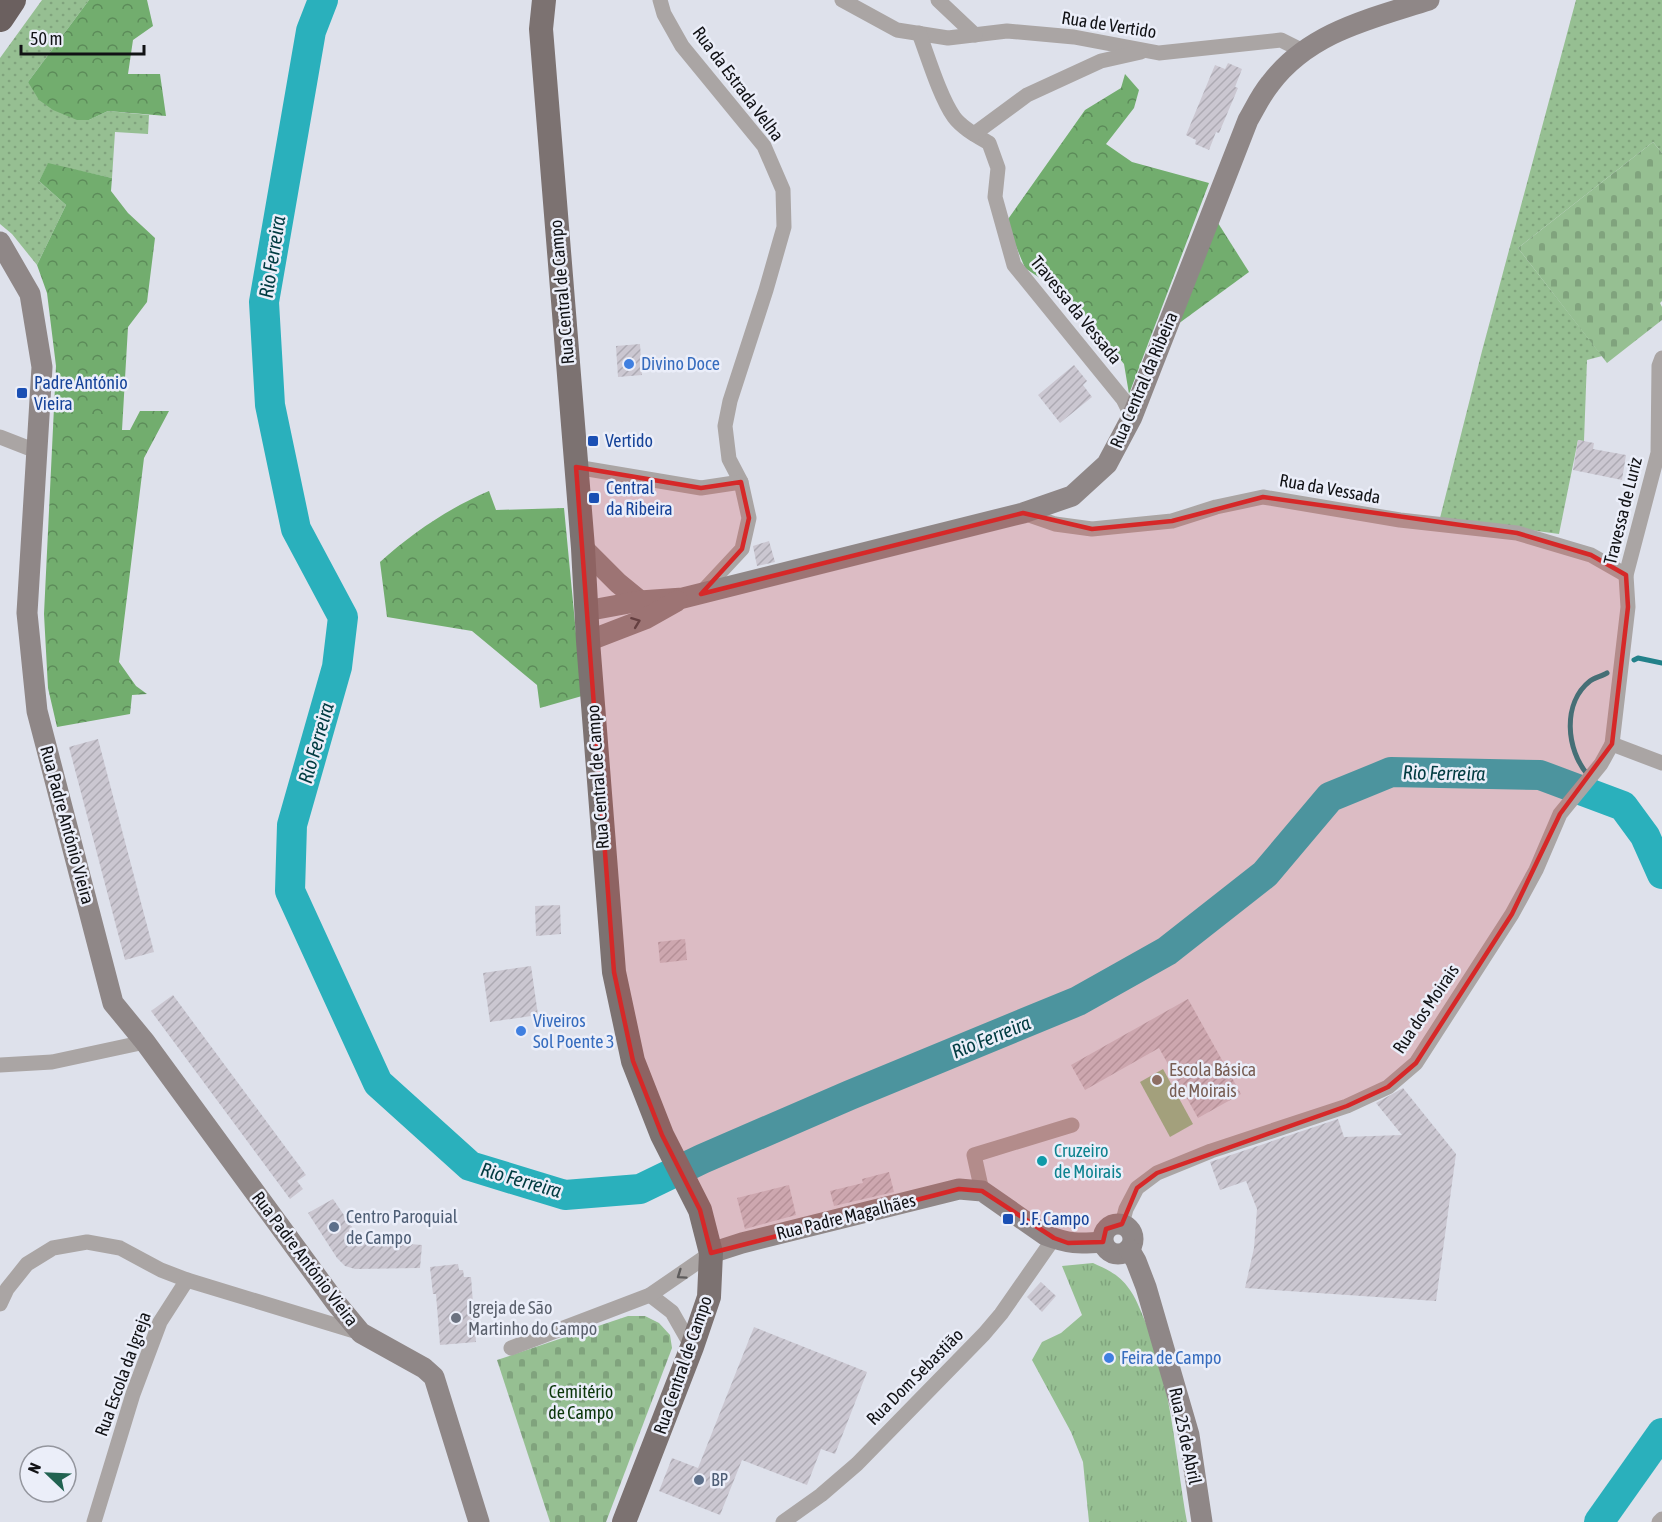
<svg xmlns="http://www.w3.org/2000/svg" width="1662" height="1522" font-family="'Asap Condensed',sans-serif">
<style>
.grass{fill:url(#grass-dots)}
.forest{fill:url(#forest-crowns)}
.cemetery{fill:url(#cemetery-stones)}
.park{fill:url(#park-tufts)}
.pitch{fill:#96bf92}
.lines{fill:none;stroke-linecap:round;stroke-linejoin:round}
.stream{stroke:#22818a;stroke-width:5}
.river{stroke:#2ab0bc;stroke-width:30}
.building{fill:url(#building-hatch)}
.street{stroke:#aaa5a4;stroke-width:15}
.secondary{stroke:#8f8787;stroke-width:21}
.primary{stroke:#7c7271;stroke-width:24}
.highway{stroke:#6b605f;stroke-width:28}
.oneway{stroke:#4a4748}
.oneway2{stroke:#5e5c5c}
.marked{fill:#d62828;fill-opacity:0.2;stroke:#d62828;stroke-width:4.5;stroke-linejoin:round}
.shop-dot{fill:#3f7fe0;stroke:#ebeef9;stroke-width:2}
.transit-dot{fill:#1a4fb4;stroke:#ebeef9;stroke-width:2}
.education-dot{fill:#8d6e63;stroke:#ebeef9;stroke-width:2}
.culture-dot{fill:#0f9aa8;stroke:#ebeef9;stroke-width:2}
.service-dot{fill:#5c6f8a;stroke:#ebeef9;stroke-width:2}
.worship-dot{fill:#6b7280;stroke:#ebeef9;stroke-width:2}
.labels{text-anchor:middle;stroke-width:5;stroke-linejoin:round;paint-order:stroke}
.street-label{font-size:18px;fill:#111215;stroke:#ebeef9}
.shop-label{font-size:18px;fill:#366cbe;stroke:#ebeef9;text-anchor:start}
.transit-label{font-size:18px;fill:#164399;stroke:#ebeef9;text-anchor:start}
.education-label{font-size:18px;fill:#785e54;stroke:#ebeef9;text-anchor:start}
.culture-label{font-size:18px;fill:#0d838f;stroke:#ebeef9;text-anchor:start}
.service-label{font-size:18px;fill:#4e5e75;stroke:#ebeef9;text-anchor:start}
.worship-label{font-size:18px;fill:#5b616d;stroke:#ebeef9;text-anchor:start}
.park-label{font-size:18px;fill:#0b360a;stroke:#ebeef9}
.water-label{font-size:20px;font-style:italic;fill:#003b41;stroke:#ebeef9}
</style>
<defs>
<pattern id="grass-dots" width="8" height="8" patternUnits="userSpaceOnUse" patternTransform="scale(1.5)"><rect width="8" height="8" fill="#96bf92"/><path d="M2 2h.1M6 6h.1" fill="none" stroke="#80a37d" stroke-width="1.8" stroke-linecap="round"/></pattern>
<pattern id="forest-crowns" width="20" height="18" patternUnits="userSpaceOnUse" patternTransform="scale(1.5)"><rect width="20" height="18" fill="#72ad6e"/><path d="M2 6a3 3 0 1 1 6 0M12 15a3 3 0 1 1 6 0" fill="none" stroke="#5c8b59"/></pattern>
<pattern id="cemetery-stones" width="16" height="16" patternUnits="userSpaceOnUse" patternTransform="scale(1.5)"><rect width="16" height="16" fill="#96bf92"/><path d="M2 7V4a2 2 0 0 1 4 0v3zM10 15v-3a2 2 0 0 1 4 0v3z" fill="#80a37d"/></pattern>
<pattern id="park-tufts" width="24" height="20" patternUnits="userSpaceOnUse" patternTransform="scale(1.5)"><rect width="24" height="20" fill="#96bf92"/><path d="M3 7l-1-3M5 7V3M7 7l1-3M15 17l-1-3M17 17v-4M19 17l1-3" fill="none" stroke="#80a37d"/></pattern>
<pattern id="building-hatch" width="6" height="6" patternUnits="userSpaceOnUse" patternTransform="scale(1.5)"><rect width="6" height="6" fill="#cbc7d1"/><path d="M-1 1l2-2M0 6l6-6M5 7l2-2" fill="none" stroke="#adaab3"/></pattern>
</defs>
<rect width="100%" height="100%" fill="#dee1eb"/>
<g class="grass">
<polygon points="42,0 89,0 28,82 89,120 108,111 149,115 148,134 115,132 112,178 48,164 39,181 66,205 37,265 12,234 0,224 0,58"/>
<polygon points="1576,0 1662,0 1662,153 1653,142 1518,248 1602,356 1587,360 1584,441 1578,440 1559,534 1440,518 1482,351"/>
</g>
<g class="forest">
<polygon points="89,0 147,0 153,26 133,40 128,74 160,74 166,116 108,111 89,120 77,120 53,110 39,100 28,82"/>
<polygon points="1125,74 1139,90 1134,108 1106,144 1132,162 1209,183 1129,394 1124,364 1071,299 1025,268 1006,222 1085,110 1121,88"/>
<polygon points="48,163 112,178 111,191 128,213 155,238 147,302 128,327 122,430 130,430 140,411 169,411 144,458 119,662 136,686 147,694 132,695 130,714 57,727 48,688 44,614 56,366 47,293 37,265 66,205 39,181"/>
<polygon points="1218,223 1249,272 1178,324"/>
<path d="M489,491l7,19 68,-2 18,188 -42,12 -3,-23 -65,-54 -85,-14 -7,-55c32,-29 69,-54 109,-71z"/>
</g>
<g class="cemetery">
<polygon points="1653,142 1662,153 1662,301 1660,303 1662,307 1662,320 1607,363 1518,248"/>
<polygon points="628,1316 645,1316 659,1323 670,1335 672,1348 606,1522 550,1522 497,1360"/>
</g>
<path class="park" d="M1093,1263c13,6 25,11 34,23 9,11 13,24 19,37 26,64 29,132 41,199h-98l-6,-60 -12,-30 -39,-72 10,-18 19,-9 21,-18 -20,-49z"/>
<polygon class="pitch" points="1163,1069 1193,1124 1170,1137 1140,1082"/>
<g class="lines">
<g class="stream">
<polyline points="1634,660 1638,658 1662,663"/>
<path d="M1607,673c-5,3 -13,5 -17,8 -28,22 -24,69 -2,94 10,11 23,21 35,31"/>
</g>
<g class="river">
<polyline points="323,0 311,31 264,302 270,405 296,529 343,617 337,667 292,825 290,891 378,1083 470,1166 565,1195 640,1189 702,1159 850,1095 1078,1001 1167,951 1265,874 1330,797 1391,772 1540,775 1623,806 1645,836 1662,874"/>
<polyline points="1599,1522 1662,1433"/>
</g>
</g>
<g class="building">
<polygon points="1228,63 1242,69 1235,87 1238,88 1219,133 1216,132 1209,150 1195,144 1196,140 1186,135 1215,65 1225,69"/>
<polygon points="640,344 642,375 618,377 616,346"/>
<polygon points="1074,365 1087,381 1083,385 1092,397 1060,423 1038,395"/>
<polygon points="1578,440 1594,443 1593,449 1626,455 1622,480 1573,470"/>
<polygon points="769,541 775,562 757,566 753,546"/>
<polygon points="98,739 154,952 125,960 69,747"/>
<polygon points="560,905 561,934 536,936 535,906"/>
<polygon points="685,939 687,960 660,963 658,942"/>
<polygon points="531,966 538,1015 490,1022 483,973"/>
<polygon points="173,995 306,1175 297,1181 303,1189 290,1199 151,1011"/>
<polygon points="1188,999 1241,1094 1198,1118 1159,1048 1085,1090 1071,1065"/>
<polygon points="1403,1088 1456,1154 1436,1301 1245,1288 1254,1248 1257,1209 1246,1181 1220,1190 1210,1162 1338,1119 1344,1137 1402,1135 1376,1103"/>
<polygon points="889,1172 894,1192 834,1206 830,1191 863,1183 862,1179"/>
<polygon points="789,1185 796,1215 745,1229 737,1198"/>
<polygon points="333,1199 361,1240 422,1245 420,1268 355,1269 345,1266 337,1258 308,1213"/>
<polygon points="458,1264 459,1270 463,1270 464,1277 471,1277 476,1342 440,1345 436,1294 433,1294 430,1267"/>
<polygon points="1041,1282 1056,1296 1042,1312 1027,1297"/>
<polygon points="754,1327 867,1372 835,1454 821,1449 807,1485 742,1460 720,1515 659,1491 672,1458 698,1468"/>
</g>
<g class="lines">
<g class="street">
<polyline points="660,0 664,14 682,46 764,146 783,190 784,227 766,290 730,401 725,426 729,459 741,482 749,518 742,549 700,594"/>
<polyline points="842,0 897,30 948,38 1007,31 1074,37 1159,53 1281,40 1303,51"/>
<polyline points="938,0 975,35"/>
<path d="M919,33c9,24 21,64 35,84 8,11 23,19 35,26l9,25 -3,29 19,68 109,134 9,18"/>
<polyline points="974,134 1027,95 1101,61 1141,52"/>
<polyline points="0,437 36,451"/>
<polyline points="576,467 701,488 741,482"/>
<polyline points="1023,513 1055,524 1092,529 1172,521 1216,507 1263,497 1400,520 1517,533 1591,555 1626,575"/>
<polyline points="1612,744 1662,763"/>
<polyline points="0,1065 52,1062 145,1042"/>
<polyline points="982,1191 974,1155 1072,1125"/>
<polyline points="1122,1224 1126,1209 1137,1188 1157,1173 1211,1151 1347,1106 1388,1087 1416,1063 1512,914 1536,870 1560,814 1601,764 1612,744 1628,607 1626,575 1658,453 1659,366 1662,358"/>
<polyline points="650,1295 672,1312 692,1347"/>
<polyline points="0,1304 7,1289 27,1264 53,1248 87,1242 120,1248 161,1270 187,1280 361,1333"/>
<polyline points="511,1348 650,1295 711,1253"/>
<polyline points="94,1522 133,1394 160,1322 187,1280"/>
<polyline points="783,1522 821,1495 857,1464 984,1334 1001,1314 1054,1238"/>
<polyline points="1659,1522 1662,1519"/>
</g>
<g class="secondary">
<polyline points="0,242 30,294 42,367 27,613 37,711 113,1003 145,1042 336,1303 361,1333 424,1368 434,1377 479,1522"/>
<polyline points="583,548 618,583 640,601"/>
<path d="M586,611l54,-10 43,-3 340,-85 49,-17 35,-32 25,-47 116,-297c7,-12 13,-25 22,-36 39,-52 100,-65 159,-84"/>
<polyline points="588,641 645,619 677,601"/>
<circle cx="1118" cy="1239" r="15"/>
<polyline points="1129,1249 1136,1261 1146,1287 1189,1435 1202,1522"/>
<path d="M711,1253l31,-10 217,-54 23,2 63,44c24,9 33,9 58,7"/>
</g>
<polyline class="primary" points="544,0 541,29 583,548 588,641 614,972 633,1061 662,1135 700,1210 711,1253 709,1297 692,1347 624,1522"/>
<polyline class="highway" points="0,18 12,0"/>
</g>
<defs><path id="oneway-chevron" d="M-2-3.5L2.5 0L-2 3.5" fill="none" stroke-width="1.6" stroke-linecap="round" stroke-linejoin="round" transform="scale(1.5)"/></defs>
<use class="oneway" href="#oneway-chevron" transform="translate(636 622) rotate(-21)"/>
<use class="oneway2" href="#oneway-chevron" transform="translate(681 1275) rotate(145)"/>
<path class="marked" d="M576,467l125,21 40,-6 8,36 -7,31 -41,45 322,-81 69,16 80,-8 91,-24 254,36 74,22 35,20 2,32 -16,137 -52,70 -48,100 -96,149 -28,24 -41,19 -190,67 -20,15 -15,36 -16,5 -3,13 -35,1 -14,-5 -72,-47 -23,-2 -248,64 -11,-43 -38,-75 -29,-74 -19,-89z"/>
<g class="shop-dot">
<circle cx="629" cy="364" r="6"/>
<circle cx="521" cy="1031" r="6"/>
<circle cx="1109" cy="1358" r="6"/>
</g>
<g class="transit-dot">
<rect x="16" y="387" width="12" height="12" rx="3"/>
<rect x="587" y="435" width="12" height="12" rx="3"/>
<rect x="588" y="492" width="12" height="12" rx="3"/>
<rect x="1002" y="1213" width="12" height="12" rx="3"/>
</g>
<circle class="education-dot" cx="1157" cy="1080" r="6"/>
<circle class="culture-dot" cx="1042" cy="1161" r="6"/>
<g class="service-dot">
<circle cx="334" cy="1227" r="6"/>
<circle cx="699" cy="1480" r="6"/>
</g>
<circle class="worship-dot" cx="456" cy="1318" r="6"/>
<g class="labels">
<g class="street-label">
<text transform="translate(1109 25) rotate(9)" y="6">Rua de Vertido</text>
<text transform="translate(738 84) rotate(53)" y="6">Rua da Estrada Velha</text>
<text transform="translate(562 292) rotate(-95)" y="6">Rua Central de Campo</text>
<text transform="translate(1076 310) rotate(51)" y="6">Travessa da Vessada</text>
<text transform="translate(1144 380) rotate(-67)" y="6">Rua Central da Ribeira</text>
<text transform="translate(1330 489) rotate(10)" y="6">Rua da Vessada</text>
<text transform="translate(1623 511) rotate(-76)" y="6">Travessa de Luriz</text>
<text transform="translate(598 777) rotate(-94)" y="6">Rua Central de Campo</text>
<text transform="translate(67 825) rotate(75)" y="6">Rua Padre António Vieira</text>
<text transform="translate(1426 1009) rotate(-56)" y="6">Rua dos Moirais</text>
<text transform="translate(846 1217) rotate(-14)" y="6">Rua Padre Magalhães</text>
<text transform="translate(305 1259) rotate(53)" y="6">Rua Padre António Vieira</text>
<text transform="translate(683 1365) rotate(-71)" y="6">Rua Central de Campo</text>
<text transform="translate(123 1374) rotate(-70)" y="6">Rua Escola da Igreja</text>
<text transform="translate(915 1377) rotate(-45)" y="6">Rua Dom Sebastião</text>
<text transform="translate(1185 1436) rotate(78)" y="6">Rua 25 de Abril</text>
</g>
<g class="shop-label">
<text x="641" y="370">Divino Doce</text>
<text x="533" y="1027">Viveiros<tspan x="533" dy="21">Sol Poente 3</tspan></text>
<text x="1121" y="1364">Feira de Campo</text>
</g>
<g class="transit-label">
<text x="34" y="389">Padre António<tspan x="34" dy="21">Vieira</tspan></text>
<text x="605" y="447">Vertido</text>
<text x="606" y="494">Central<tspan x="606" dy="21">da Ribeira</tspan></text>
<text x="1020" y="1225">J. F. Campo</text>
</g>
<g class="education-label">
<text x="1169" y="1076">Escola Básica<tspan x="1169" dy="21">de Moirais</tspan></text>
</g>
<g class="culture-label">
<text x="1054" y="1157">Cruzeiro<tspan x="1054" dy="21">de Moirais</tspan></text>
</g>
<g class="service-label">
<text x="346" y="1223">Centro Paroquial<tspan x="346" dy="21">de Campo</tspan></text>
<text x="711" y="1486">BP</text>
</g>
<g class="worship-label">
<text x="468" y="1314">Igreja de São<tspan x="468" dy="21">Martinho do Campo</tspan></text>
</g>
<g class="park-label">
<text x="581" y="1398">Cemitério<tspan x="581" dy="21">de Campo</tspan></text>
</g>
<g class="water-label">
<text transform="translate(272 257) rotate(-81)" y="7">Rio Ferreira</text>
<text transform="translate(316 743) rotate(-74)" y="7">Rio Ferreira</text>
<text transform="translate(1444 773) rotate(1)" y="7">Rio Ferreira</text>
<text transform="translate(991 1037) rotate(-22)" y="7">Rio Ferreira</text>
<text transform="translate(521 1180) rotate(16)" y="7">Rio Ferreira</text>
</g>
</g>
<g transform="translate(48 1474) rotate(293)"><circle r="28" fill="#ebeef9" stroke="#94969e" stroke-width="1.5"/>
<path d="M0-4.5L10 22L0 15L-10 22Z" fill="#216251"/>
<text y="-9" font-size="16" font-weight="bold" text-anchor="middle" fill="#111215">N</text>
</g>
<path d="M21 45v9h123v-9" fill="none" stroke="#111215" stroke-width="3"/>
<text x="30" y="45" font-size="18" fill="#111215" stroke="#ebeef9" stroke-width="4.5" paint-order="stroke">50 m</text>
</svg>
